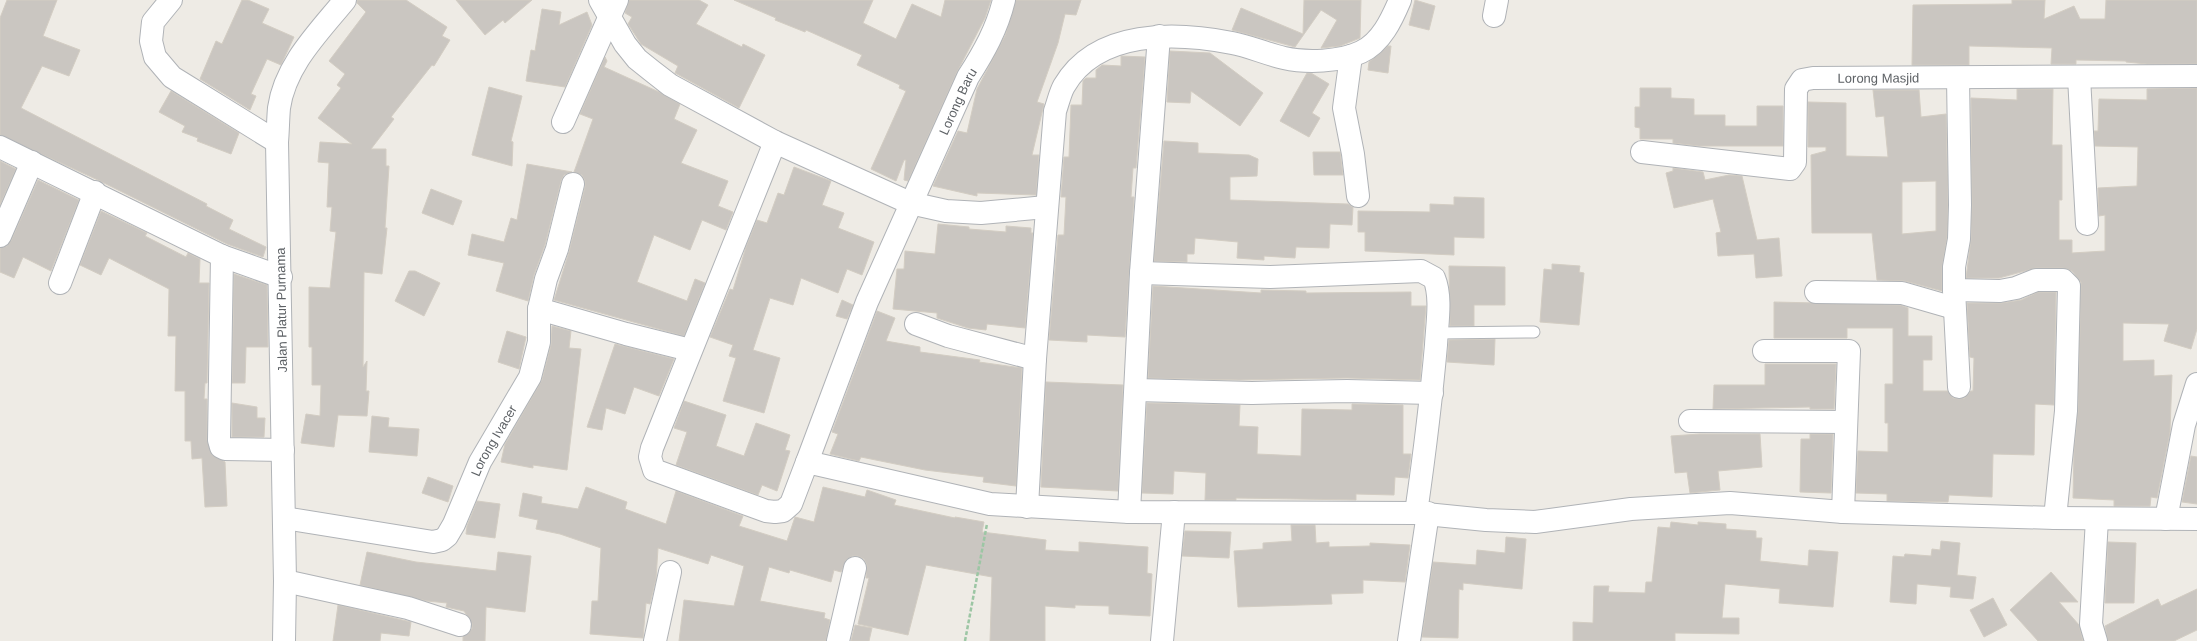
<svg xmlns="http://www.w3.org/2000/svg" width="2197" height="641" font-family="Helvetica,sans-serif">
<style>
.building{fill:#cac6c1;stroke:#d3cdc3;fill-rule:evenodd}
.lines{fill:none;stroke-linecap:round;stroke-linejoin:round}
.lane-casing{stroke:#b0b3b7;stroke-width:13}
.street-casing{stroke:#b0b3b7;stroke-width:24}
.path{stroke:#9cc6a4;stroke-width:2.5;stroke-dasharray:4 2;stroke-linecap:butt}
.lane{stroke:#fff;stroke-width:11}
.street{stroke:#fff;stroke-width:22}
.labels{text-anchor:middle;stroke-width:4;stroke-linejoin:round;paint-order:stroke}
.street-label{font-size:13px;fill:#5d6165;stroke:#fff}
</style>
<rect width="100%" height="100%" fill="#eeebe5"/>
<g class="building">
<polygon points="7,0 57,0 43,36 80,50 69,76 42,66 21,108 207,204 206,206 233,220 229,229 266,247 263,257 227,244 100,181 0,135 0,18"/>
<polygon points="242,0 248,0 269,9 262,23 294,37 281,65 267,59 251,94 256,96 250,110 200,79 216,41 222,44"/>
<polygon points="357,0 406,0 447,27 442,36 450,40 434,66 432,65 391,117 394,119 371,149 386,149 386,166 389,166 385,228 387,228 382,274 364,272 363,367 367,361 366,391 369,391 367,416 338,415 334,447 301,443 306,414 320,416 321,385 312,385 312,347 309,347 309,287 330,288 336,232 330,231 332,207 327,207 329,163 318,162 320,142 352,144 318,118 341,88 337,85 345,74 329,61 366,12 357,3"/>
<polygon points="456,0 532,0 505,23 503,20 485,35"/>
<polygon points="629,0 699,0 708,5 696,24 742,47 743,44 765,55 739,108 677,74 675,73 678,66 641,44 628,24 632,17 625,13"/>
<polygon points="734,0 873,0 863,23 896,39 912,4 941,17 945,0 991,0 985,18 957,72 908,181 904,180 906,160 904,160 896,181 871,169 906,91 899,88 900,85 857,65 862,55 806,30 805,32 775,20 776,18"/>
<polygon points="1016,0 1081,0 1076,15 1065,14 1058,43 1037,102 1044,104 1032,155 1039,155 1036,195 977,193 977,196 933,186 958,131 967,133 977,89 1005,36"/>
<polygon points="1304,0 1361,0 1360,38 1340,46 1321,48 1337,20 1321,10 1295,47 1232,30 1241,8 1303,34"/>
<polygon points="1415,0 1435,6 1429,30 1409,25"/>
<polygon points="2012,0 2045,0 2044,19 2074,6 2080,19 2105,19 2106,0 2197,0 2197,64 2147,64 2126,62 2126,61 2076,60 2076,64 2051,64 2052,48 1969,46 1969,65 1912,65 1913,5 2012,4"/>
<polygon points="542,9 561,12 559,25 587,12 592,25 565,87 526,81 531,50 535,51"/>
<polygon points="1388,46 1391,46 1388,73 1368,70 1369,62"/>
<polygon points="1170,51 1210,53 1263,93 1240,126 1191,91 1190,103 1167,102"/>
<polygon points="1121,56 1145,57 1136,168 1133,168 1131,197 1134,197 1125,337 1087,335 1087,342 1049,340 1058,235 1064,235 1066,197 1061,197 1064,157 1069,157 1071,105 1082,105 1083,81 1086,78 1096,78 1096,70 1102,65 1121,66"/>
<polygon points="605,57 607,61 604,67 659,92 680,104 674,119 697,130 681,163 728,181 718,206 733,212 726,230 702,220 690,250 654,235 637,282 687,301 695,279 705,283 684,336 554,300 569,252 585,187 585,181 582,175 574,172 593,119 580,114"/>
<polygon points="1307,73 1311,73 1329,84 1312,113 1320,118 1309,137 1280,121"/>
<polygon points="489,87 522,96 511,141 513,142 512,166 472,155"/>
<polygon points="1640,88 1671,88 1671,98 1694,99 1694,115 1725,115 1725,126 1757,126 1757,106 1783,106 1783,146 1699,146 1673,143 1673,139 1640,139 1640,128 1635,127 1635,107 1640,107"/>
<polygon points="2197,88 2197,329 2191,349 2164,341 2169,324 2123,323 2123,361 2154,360 2154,376 2172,375 2170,432 2157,498 2151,497 2150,506 2114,506 2114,500 2073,498 2074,451 2078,411 2081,282 2072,271 2063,268 2036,268 1999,278 1966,278 1971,239 1972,205 1971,98 2017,100 2017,89 2053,89 2052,145 2062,145 2062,200 2059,200 2059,240 2072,240 2072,253 2105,251 2105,215 2099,216 2098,188 2137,186 2138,147 2095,146 2094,131 2098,131 2099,99 2147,100 2147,89"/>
<path d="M1873,90h46l2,27 25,-3 2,91 -1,33 -5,29v24l-37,-10 -28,-1 -5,-47h-60l-1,-78 15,-4v-4h-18v-45l38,1v53l42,1 -4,-41 -8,1zM1936,181v50l-34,3v-52z"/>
<polygon points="171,91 239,133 231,154 197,141 198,138 182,132 185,126 159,112"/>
<polygon points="1164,141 1198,143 1198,153 1249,155 1258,159 1257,176 1230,177 1230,200 1348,204 1353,207 1352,225 1330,224 1329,248 1296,247 1295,258 1264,256 1264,260 1237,258 1238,242 1195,238 1194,254 1187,254 1187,262 1154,261"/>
<polygon points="1313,152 1340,152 1343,175 1314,175"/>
<polygon points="0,161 16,169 0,205"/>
<polygon points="527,164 572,172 564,175 561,181 545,245 534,275 528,301 496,291 504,263 468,255 472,234 504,242 511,218 517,220"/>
<polygon points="794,167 831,181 822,205 844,213 838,228 874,242 862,275 847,269 838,293 801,278 793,305 770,298 753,350 780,358 764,413 723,401 736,358 729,356 733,345 710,337 730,289 733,290 746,247 757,220 767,223 778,193 784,195"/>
<polygon points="1673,168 1703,172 1705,180 1729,175 1742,176 1757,240 1779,238 1782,276 1756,278 1754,254 1718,256 1716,233 1721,232 1713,199 1674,208 1666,173 1673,171"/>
<polygon points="38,180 79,200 51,271 23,257 14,278 0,272 0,248 7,246 11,241"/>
<polygon points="431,189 462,201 453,225 422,213"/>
<polygon points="1454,197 1484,198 1484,238 1454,237 1454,255 1365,251 1365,232 1358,232 1358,211 1430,212 1430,204 1454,205"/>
<polygon points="101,211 147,233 145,236 186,257 188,253 200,259 199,283 209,283 207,383 205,383 204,399 207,399 207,440 212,455 225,462 227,506 205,507 202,458 192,459 191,441 185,441 185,391 175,391 176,336 168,336 169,289 109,258 101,275 80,265"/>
<polygon points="938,224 969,227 969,229 1006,232 1006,226 1031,228 1031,233 1033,233 1025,328 987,324 986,330 968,328 937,318 937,313 893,309 897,269 904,269 905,251 935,254"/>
<polygon points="1552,264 1580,266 1579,272 1584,273 1579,325 1540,322 1544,269 1552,270"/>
<polygon points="1449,266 1505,267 1505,305 1474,305 1474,326 1450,326"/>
<polygon points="409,271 415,271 440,283 424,316 395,301"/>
<polygon points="234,274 267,285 268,347 246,347 245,383 232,383"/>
<polygon points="1153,286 1261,293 1261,290 1306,291 1306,293 1411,292 1411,306 1426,306 1420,380 1347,378 1240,380 1148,378"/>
<polygon points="2038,292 2056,292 2054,405 2035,404 2034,455 1993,454 1992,497 1949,495 1948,502 1887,501 1887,494 1856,493 1858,451 1888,452 1888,423 1885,423 1885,384 1893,384 1893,328 1847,328 1847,338 1774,338 1774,302 1900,305 1908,308 1908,336 1932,336 1932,360 1923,360 1923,391 1948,391 1953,398 1959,399 1965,398 1971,391 1973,391 1974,358 1970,357 1967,303 2002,303 2021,300"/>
<polygon points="842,300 853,305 847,319 836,316"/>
<polygon points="877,311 895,318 886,341 920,347 920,352 980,360 979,362 1022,368 1016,486 983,482 984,477 925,470 861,457 859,461 830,454 838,434 832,432"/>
<polygon points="552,326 571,331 569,348 581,349 567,470 533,465 533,468 501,462 505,444 542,380 551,345"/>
<polygon points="507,331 526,337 519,369 498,362"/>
<polygon points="1495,339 1494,365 1447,362 1449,340"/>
<polygon points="615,344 674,359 659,396 634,387 625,414 606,408 602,430 587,427"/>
<polygon points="1765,364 1836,364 1834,409 1810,409 1810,407 1713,409 1714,385 1765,385"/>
<polygon points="1046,382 1123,385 1118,491 1041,487"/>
<polygon points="684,401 726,415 716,446 744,456 756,423 790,435 785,450 790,451 777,491 762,485 758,495 676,465 687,432 674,428"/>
<polygon points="232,403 257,407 257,418 265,418 264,437 232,437"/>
<polygon points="1147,403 1240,405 1239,426 1258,427 1257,454 1301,456 1302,409 1352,410 1352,404 1403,405 1403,454 1411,454 1408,478 1395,477 1394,495 1356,494 1356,500 1236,498 1236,500 1205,500 1206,473 1174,471 1173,494 1142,493"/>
<polygon points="372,416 389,418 388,427 419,429 417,456 369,452"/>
<polygon points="1700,434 1760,434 1762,467 1718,471 1720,490 1690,493 1687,472 1675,473 1671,436"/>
<polygon points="1810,434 1833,434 1831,493 1800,492 1801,439 1810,439"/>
<polygon points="2191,456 2197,457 2197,504 2182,502"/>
<polygon points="428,477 453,486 448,502 422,493"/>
<polygon points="586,487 627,502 625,509 666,524 676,491 743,516 739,526 787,541 795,517 814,522 823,487 865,497 867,490 896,500 894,505 955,518 955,517 984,522 982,532 1046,540 1045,550 1079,552 1079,542 1148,547 1147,573 1152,574 1150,616 1109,614 1109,606 1075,605 1075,608 1045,606 1045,641 990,641 992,577 926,565 908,635 858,624 869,578 866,578 867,565 864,559 858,556 852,556 846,560 841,572 834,570 831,582 790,570 789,573 769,567 760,601 825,613 824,618 830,620 826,641 679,641 684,600 734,606 744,566 711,555 708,564 658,548 656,579 650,604 646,603 643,638 590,634 592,601 598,601 601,548 560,534 536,529 538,520 519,516 523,493 542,497 541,503 578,509"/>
<polygon points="477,501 500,504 495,538 466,534 467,526"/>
<polygon points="1671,522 1698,525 1698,522 1726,524 1726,529 1756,531 1756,538 1762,538 1760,561 1808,566 1809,550 1838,552 1833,607 1779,603 1780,589 1725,584 1722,618 1739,618 1739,634 1675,633 1675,641 1573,641 1573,622 1593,623 1594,586 1609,586 1608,592 1645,593 1646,582 1652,582 1658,527 1670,528"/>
<polygon points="1291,525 1315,525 1316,543 1329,542 1329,547 1370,546 1370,543 1410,545 1405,582 1363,580 1363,593 1331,594 1332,604 1238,607 1234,551 1263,549 1263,543 1292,541"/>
<polygon points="1185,531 1231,532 1229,558 1182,556"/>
<polygon points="1506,537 1526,539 1522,589 1463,583 1463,590 1459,589 1458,638 1422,637 1433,562 1476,565 1477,550 1505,553"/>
<polygon points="1941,541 1960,543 1957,575 1976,577 1973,599 1950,597 1951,587 1917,584 1916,604 1890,602 1893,556 1904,557 1905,554 1931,556 1932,549 1940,550"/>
<polygon points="2108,542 2136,543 2134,603 2105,603"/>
<polygon points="367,552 416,562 496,571 498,552 531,556 525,612 486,607 485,641 463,641 463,637 472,629 472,623 464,611 446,607 447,603 427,601 360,585"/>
<polygon points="2051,572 2078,602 2059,602 2079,625 2083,641 2038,641 2010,610"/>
<polygon points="2197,589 2197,630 2174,641 2108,641 2105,626 2158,599 2161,606"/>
<polygon points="1993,598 2007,625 1984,637 1970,610"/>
<polygon points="338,605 411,622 409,636 381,633 380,641 333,641"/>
<polygon points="855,625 872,628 869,641 851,641"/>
</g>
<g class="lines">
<defs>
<polyline id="lane" points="1437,333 1534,332"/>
<g id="street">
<polyline points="171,0 153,22 151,41 155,57 172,77 277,142"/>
<polyline points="600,0 625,44 637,59 652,71 670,85 775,142 910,203 946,211 981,213 1046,207"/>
<polyline points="1494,16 1497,0"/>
<polyline points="1351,56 1344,108 1353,154 1358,196"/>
<polyline points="2079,77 2087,224"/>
<polyline points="1958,78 1960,205 1959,239 1954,267 1954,290 1959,387"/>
<polyline points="563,122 617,0"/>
<polyline points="775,142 652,448 650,457 654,470 766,511 775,512 783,511 791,504 807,462 990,504 1129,512 1416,513 1486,520 1535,522 1631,509 1730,503 1843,512 2055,518 2197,519"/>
<polyline points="0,147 222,256 281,277"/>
<path id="s1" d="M1642,152l148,17 5,-7 1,-73 6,-9 11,-2 384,-2"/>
<polyline points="0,236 32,162"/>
<polyline points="222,256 219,440 221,447 225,449 283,450"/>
<path d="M1141,273l129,4 151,-6 13,7c8,19 3,46 2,67 -5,56 -12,112 -20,168"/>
<polyline points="60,283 95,192"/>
<polyline points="1954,290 2000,291 2016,288 2036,280 2063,280 2069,286 2066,411 2055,518"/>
<polyline points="1816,292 1902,293 1954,308"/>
<polyline points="539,309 626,334 690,350"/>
<polyline points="916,324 948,336 1035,359"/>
<polyline points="1764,351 1849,351 1843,512"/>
<polyline points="1136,390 1252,393 1347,391 1432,393"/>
<polyline points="1690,421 1846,422"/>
<path id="s2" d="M807,462l60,-160 101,-225c16,-25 29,-48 36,-77"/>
<path d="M1027,507l8,-148 20,-248c3,-8 5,-18 9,-25 33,-57 112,-54 168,-43 17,3 34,11 52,15 22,5 56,4 77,-6 20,-9 31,-33 39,-52"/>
<polyline points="1129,512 1141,273 1159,36"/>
<path id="s3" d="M284,518l149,24 9,-2 5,-4 7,-12 26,-62 50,-85 9,-35v-33l7,-30 11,-30 16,-65"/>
<polyline points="2166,519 2184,425 2197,384"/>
<polyline points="285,581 408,608 460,625"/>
<path d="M284,641l1,-60 -8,-439c1,-11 1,-23 2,-34 6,-43 40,-76 66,-108"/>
<polyline points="655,641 670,572"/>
<polyline points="838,641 855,568"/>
<polyline points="1162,641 1174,512"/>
<polyline points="1409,641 1428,513"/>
<polyline points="2096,641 2091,624 2097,519"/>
</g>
</defs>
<use href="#lane" class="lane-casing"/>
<use href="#street" class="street-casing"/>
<polyline class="path" points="965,641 987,524"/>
<use href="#lane" class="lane"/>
<use href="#street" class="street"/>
</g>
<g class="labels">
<g class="street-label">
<text dy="5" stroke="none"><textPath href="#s1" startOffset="318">Lorong Masjid</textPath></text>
<text dy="5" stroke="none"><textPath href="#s2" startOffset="391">Lorong Baru</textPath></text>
<text transform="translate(281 310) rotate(-91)" y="5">Jalan Platur Purnama</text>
<text dy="5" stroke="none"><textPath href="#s3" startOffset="273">Lorong Ivacer</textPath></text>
</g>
</g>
</svg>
